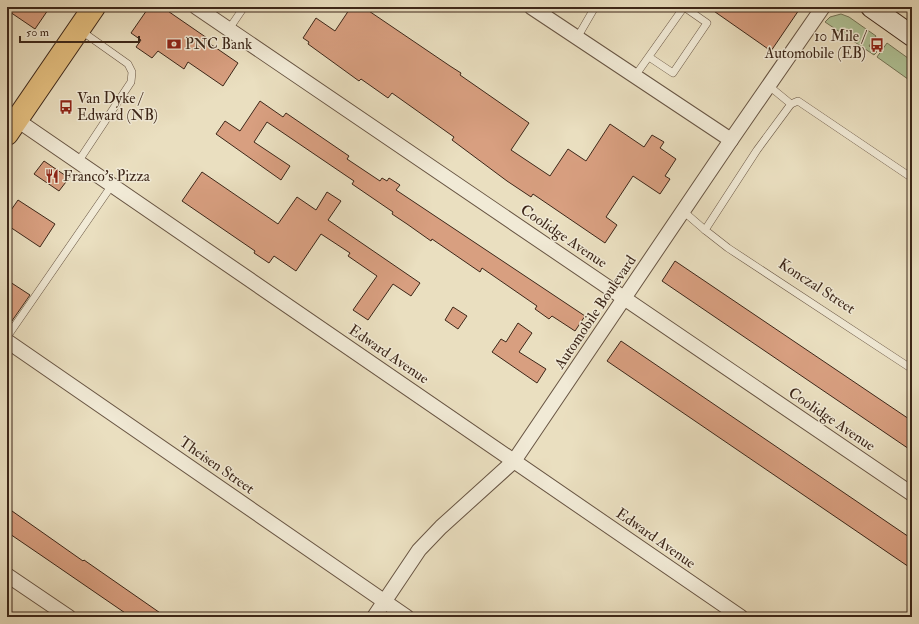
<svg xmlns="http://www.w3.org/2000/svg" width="919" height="624" font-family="'IM FELL Double Pica',serif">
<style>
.green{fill:#b0c397;stroke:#767558}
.building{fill:#d89f80;stroke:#3d2719}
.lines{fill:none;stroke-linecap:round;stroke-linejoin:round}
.lane-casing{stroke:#685543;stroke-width:8}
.street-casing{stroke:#685543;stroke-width:16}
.secondary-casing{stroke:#3d2719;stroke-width:22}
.primary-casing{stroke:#3d2719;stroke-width:24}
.lane{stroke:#f1ead6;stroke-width:7}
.street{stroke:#f1ead6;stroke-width:14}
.secondary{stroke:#f1ead6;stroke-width:20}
.primary{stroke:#e5c080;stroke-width:22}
.labels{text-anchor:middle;stroke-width:3;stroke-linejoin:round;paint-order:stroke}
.poi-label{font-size:15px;fill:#3d2719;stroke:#f1ead6;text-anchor:start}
.street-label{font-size:15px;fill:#3d2719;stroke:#f1ead6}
</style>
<rect width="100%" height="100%" fill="#eadfc0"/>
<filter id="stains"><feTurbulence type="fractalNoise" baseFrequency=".005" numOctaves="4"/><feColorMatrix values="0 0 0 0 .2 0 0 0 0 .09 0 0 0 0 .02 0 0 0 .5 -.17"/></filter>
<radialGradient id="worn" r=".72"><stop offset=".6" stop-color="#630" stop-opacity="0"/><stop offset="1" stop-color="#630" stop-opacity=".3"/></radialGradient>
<g class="green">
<polygon points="841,14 849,17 876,36 869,46 877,52 874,55 825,22 830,17"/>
<polygon points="887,43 912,61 912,82 877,57"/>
</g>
<g class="building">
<polygon points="7,7 50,7 35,29 7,10"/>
<polygon points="149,7 162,7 207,38 206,41 238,63 223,86 188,62 184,69 158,51 152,58 136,47 141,40 131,33"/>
<polygon points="351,7 363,7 450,66 461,73 460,75 529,123 511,150 550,176 568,149 586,161 610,124 644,147 652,135 664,142 660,148 676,159 665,176 670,179 660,194 633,176 606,217 617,225 605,243 533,194 531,197 507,181 452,140 454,137 392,93 388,98 361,79 359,81 308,44 309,42 303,38 316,18 335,31"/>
<polygon points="708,7 801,7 771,51"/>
<polygon points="260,101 283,117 286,113 349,156 347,159 380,181 382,178 387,181 389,178 400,185 396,190 585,316 575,331 552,316 549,319 535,309 537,306 482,268 480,272 432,239 431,241 407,224 392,214 393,212 352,184 354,181 348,177 267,122 254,142 290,166 281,180 216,134 225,121 240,131"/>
<polygon points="44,161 69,178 59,191 34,174"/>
<polygon points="202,172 278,224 297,197 316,210 327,192 341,201 328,220 420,283 411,296 393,284 368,320 353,310 377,276 348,256 350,253 321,234 296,271 274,256 269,263 254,253 255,251 182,201"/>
<polygon points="18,200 55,224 40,247 7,225 7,216"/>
<polygon points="675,261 912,421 912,451 662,281"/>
<polygon points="7,280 30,295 7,328"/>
<polygon points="453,307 467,316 458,329 445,320"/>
<polygon points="518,323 532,333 519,352 546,369 537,383 492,352 501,339 506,342"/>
<polygon points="621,341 912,539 912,569 607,361"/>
<polygon points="12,511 83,561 84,560 166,617 131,617 48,560 7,532 7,518"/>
</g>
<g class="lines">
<defs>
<g id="lane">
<polyline points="545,16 551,7"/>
<polyline points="229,29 244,7"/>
<polyline points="577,38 595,7"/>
<polyline points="635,76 684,7 707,23 673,73 649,57"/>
<polyline points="769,86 791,104 757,150 705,230 728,248 912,369"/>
<polyline points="791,104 798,101 912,178"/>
<polyline points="78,162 131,82 132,72 128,64 80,30"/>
<polyline points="683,211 705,230"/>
<polyline points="7,337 112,185"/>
</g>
<g id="street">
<polyline points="196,7 912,494"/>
<polyline points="531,7 731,140"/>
<polyline points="17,120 741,617"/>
<polyline points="7,341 407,617"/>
<polyline points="7,575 69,617"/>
<polyline points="374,617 419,550 441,527 514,461 731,140 823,7"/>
</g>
<polyline id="secondary" points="871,7 912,36"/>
<polyline id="primary" points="7,134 94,7"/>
</defs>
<use href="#lane" class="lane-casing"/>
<use href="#street" class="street-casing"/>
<use href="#secondary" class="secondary-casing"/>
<use href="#primary" class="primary-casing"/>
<use href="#lane" class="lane"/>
<use href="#street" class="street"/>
<use href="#secondary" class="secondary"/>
<use href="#primary" class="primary"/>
</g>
<defs>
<symbol id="bank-bare" viewBox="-9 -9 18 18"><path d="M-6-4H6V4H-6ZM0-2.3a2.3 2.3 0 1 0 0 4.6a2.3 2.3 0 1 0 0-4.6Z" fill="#8f2418" stroke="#f1ead6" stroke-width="2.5" paint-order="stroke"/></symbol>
<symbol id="bus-bare" viewBox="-9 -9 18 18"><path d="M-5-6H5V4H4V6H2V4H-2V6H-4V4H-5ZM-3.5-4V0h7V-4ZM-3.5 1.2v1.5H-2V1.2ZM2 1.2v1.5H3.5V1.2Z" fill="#8f2418" stroke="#f1ead6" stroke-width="2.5" paint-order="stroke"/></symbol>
<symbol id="restaurant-bare" viewBox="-9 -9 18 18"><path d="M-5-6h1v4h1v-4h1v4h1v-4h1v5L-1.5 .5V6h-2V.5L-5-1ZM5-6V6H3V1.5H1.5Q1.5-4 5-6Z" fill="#8f2418" stroke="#f1ead6" stroke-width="2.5" paint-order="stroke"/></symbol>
</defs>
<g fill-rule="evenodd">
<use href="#bank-bare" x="164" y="34" width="20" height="20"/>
<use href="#bus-bare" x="867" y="35" width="20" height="20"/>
<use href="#bus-bare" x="56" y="97" width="20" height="20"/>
<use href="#restaurant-bare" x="42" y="166" width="20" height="20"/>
</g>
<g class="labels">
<g class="poi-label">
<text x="866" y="41" text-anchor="end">10 Mile /<tspan x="866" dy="17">Automobile (EB)</tspan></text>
<text x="185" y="49">PNC Bank</text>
<text x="77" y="103">Van Dyke /<tspan x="77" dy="17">Edward (NB)</tspan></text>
<text x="63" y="181">Franco's Pizza</text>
</g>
<g class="street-label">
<text transform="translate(564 236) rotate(34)" y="5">Coolidge Avenue</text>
<text transform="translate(817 286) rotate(33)" y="5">Konczal Street</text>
<text transform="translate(595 312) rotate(-56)" y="5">Automobile Boulevard</text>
<text transform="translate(389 354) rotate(34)" y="5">Edward Avenue</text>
<text transform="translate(832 419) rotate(34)" y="5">Coolidge Avenue</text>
<text transform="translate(217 465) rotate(35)" y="5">Theisen Street</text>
<text transform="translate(656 538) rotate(35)" y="5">Edward Avenue</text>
</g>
</g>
<rect width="919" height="624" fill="none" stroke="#eadfc0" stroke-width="24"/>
<rect x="8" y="8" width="903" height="608" fill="none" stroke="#3d2719" stroke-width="2"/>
<rect x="12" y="12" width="895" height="600" fill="none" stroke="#3d2719"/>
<path d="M20 36v6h119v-6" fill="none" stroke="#3d2719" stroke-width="2"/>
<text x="26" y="36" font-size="12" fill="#3d2719" stroke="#f1ead6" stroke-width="3" paint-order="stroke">50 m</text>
<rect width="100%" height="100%" filter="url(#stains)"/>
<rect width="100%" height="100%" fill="url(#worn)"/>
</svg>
